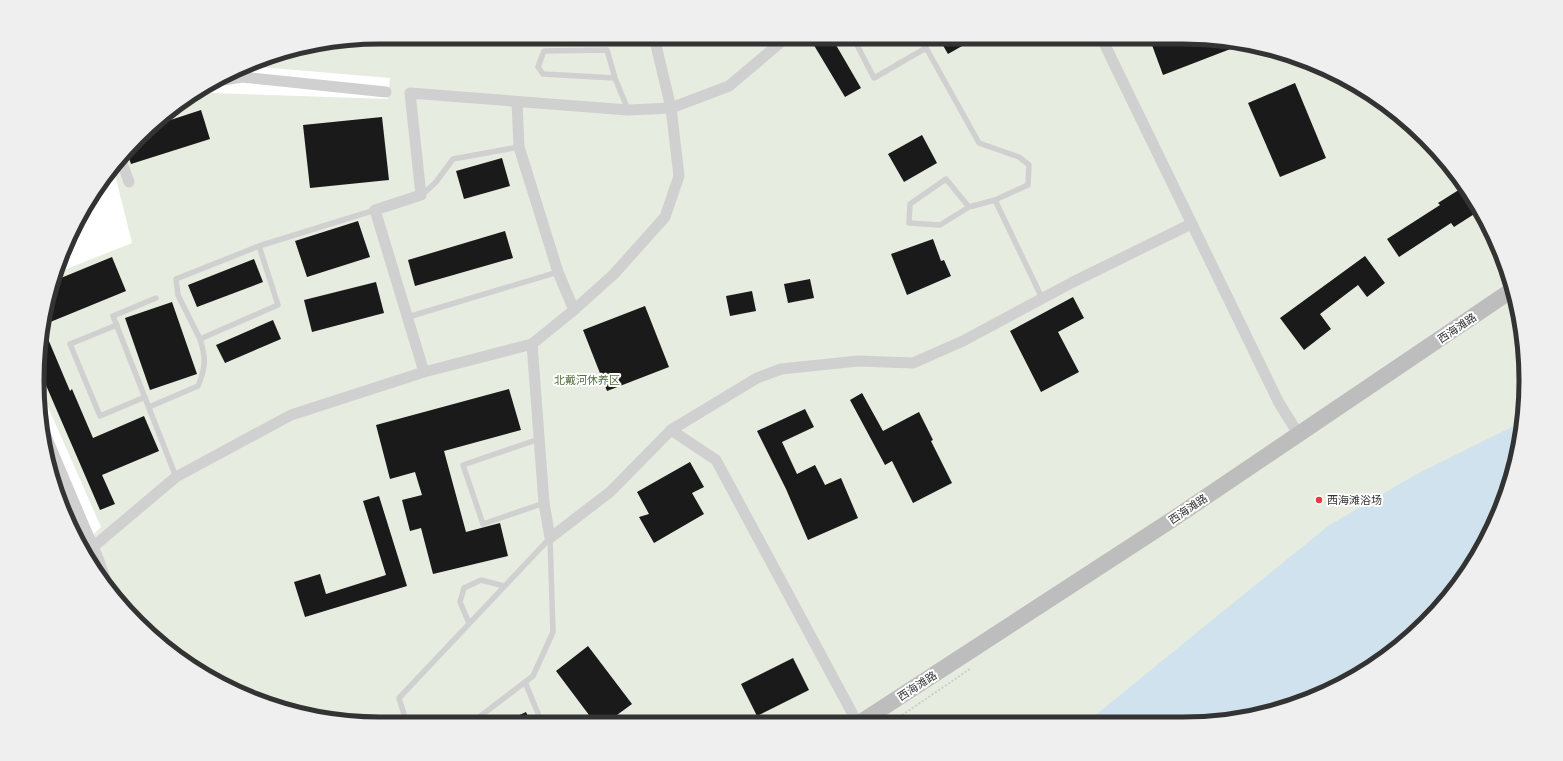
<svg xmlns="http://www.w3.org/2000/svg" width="1563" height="761" font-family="Signika,'Noto Sans SC',sans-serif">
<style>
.green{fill:#e6ecdf}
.water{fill:#cfe2ee}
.building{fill:#1a1a1a}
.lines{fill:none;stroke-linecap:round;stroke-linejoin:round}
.path{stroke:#cdcdcd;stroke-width:2;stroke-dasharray:2 2;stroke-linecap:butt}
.service{stroke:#d0d0d0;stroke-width:5.5}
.minor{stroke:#d0d0d0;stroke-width:11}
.secondary{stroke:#bdbdbd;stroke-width:16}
.minor-bridge{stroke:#d0d0d0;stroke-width:11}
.poi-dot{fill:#e63946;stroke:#fff;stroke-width:1.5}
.labels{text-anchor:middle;stroke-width:4;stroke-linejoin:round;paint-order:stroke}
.street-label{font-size:11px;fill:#333;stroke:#fff}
.park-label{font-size:11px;fill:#56703f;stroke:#fff}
.poi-label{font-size:11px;fill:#333;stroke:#fff;text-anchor:start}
.rim{fill:none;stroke:#333;stroke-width:5}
</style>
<rect width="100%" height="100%" fill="#fff"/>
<polygon class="green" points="381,37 1183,37 1250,44 1314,63 1374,95 1426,138 1468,190 1500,249 1519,314 1526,381 1519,448 1500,512 1455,589 1392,653 1314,698 1228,721 380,724 313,717 249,698 190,666 138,624 82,545 101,527 41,391 44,313 59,272 132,243 113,167 122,154 164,115 210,93 388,99 390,78 249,66 270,55"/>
<polygon class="water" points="1522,422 1519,448 1500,512 1455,589 1392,653 1314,698 1228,721 1087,722 1328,526 1415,475"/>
<g class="building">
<polygon points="549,37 584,37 583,46 548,44"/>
<polygon points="809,37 849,37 836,45 861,88 845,97"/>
<polygon points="938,37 978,37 948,54"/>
<polygon points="1149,37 1183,37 1246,43 1163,75"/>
<polygon points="1295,83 1326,158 1280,177 1248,103"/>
<polygon points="201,110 210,139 131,164 126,150 152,126"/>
<polygon points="382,117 389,180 310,188 303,125"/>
<polygon points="922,135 937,163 904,182 888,154"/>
<polygon points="502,158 510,186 464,199 456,171"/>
<polygon points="1465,186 1479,211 1454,227 1451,223 1399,257 1387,239 1440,205 1438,203"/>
<polygon points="358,221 370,257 307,277 295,241"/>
<polygon points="505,231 513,258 415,286 408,260"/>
<polygon points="933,239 941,261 944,260 951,276 907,295 891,254"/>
<polygon points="1365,256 1385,283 1367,297 1358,285 1320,314 1331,329 1304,350 1280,318"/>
<polygon points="112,257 126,291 43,325 44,313 56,280"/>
<polygon points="254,259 263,282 197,307 188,285"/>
<polygon points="810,279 814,298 788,303 784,284"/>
<polygon points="376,282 384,313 312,332 304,300"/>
<polygon points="752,291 756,311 730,316 726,296"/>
<polygon points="1073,297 1084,318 1058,332 1079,372 1041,392 1010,331"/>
<polygon points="172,302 197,374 150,390 125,318"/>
<polygon points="645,306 669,367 607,391 583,330"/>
<polygon points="273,320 281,339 225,363 216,345"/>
<polygon points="43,327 70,391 72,389 93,438 144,416 159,451 102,475 115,504 100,510 42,376"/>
<polygon points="509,389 521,430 444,451 466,532 500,523 508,556 433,574 421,528 410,531 402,500 422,495 415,472 390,479 376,425"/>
<polygon points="862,393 883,431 919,412 933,440 931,441 952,483 913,503 892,461 885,465 850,400"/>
<polygon points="805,409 814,427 782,442 797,474 815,465 825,485 841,478 858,518 808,540 786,489 757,431"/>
<polygon points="690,462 704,487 692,493 704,514 654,543 639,517 649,514 637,492"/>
<polygon points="379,496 407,586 305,617 294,582 320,574 326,594 386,575 363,501"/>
<polygon points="588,646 632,704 606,723 595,723 556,671"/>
<polygon points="793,658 809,690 757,716 741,684"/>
<polygon points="526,712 531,723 500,724"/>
</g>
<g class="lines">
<polyline class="path" points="892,722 970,669"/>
<g class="service">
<polyline points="872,37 857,45 874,78 926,48"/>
<polyline points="920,37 979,143 1019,157 1029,165 1028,185 995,200 969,207 946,179 910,204 909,223 940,225 969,207"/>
<polyline points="615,78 543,74 538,67 544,51 607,50 615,78 628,110"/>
<polyline points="422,195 436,182 453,159 519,147"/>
<polyline points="995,200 1042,298"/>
<polyline points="259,246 278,305 200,339 178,295 176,279 259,246 375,210"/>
<polyline points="156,298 113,316 176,477"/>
<polyline points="408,317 558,272"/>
<polyline points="117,325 70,344 100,416 145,397"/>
<path d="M149,407l49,-21c8,-19 8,-28 2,-47"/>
<polyline points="539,439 463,465 483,524 544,503"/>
<polyline points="469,623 460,602 464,588 481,580 504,586"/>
<polyline points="525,682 542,723"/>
<polyline points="407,724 399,698 550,538"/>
<polyline points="470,724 533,676 553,632 550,538"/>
</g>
<g class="minor">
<polyline points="1101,37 1279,403 1299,435"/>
<polyline points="224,80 242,77 386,92"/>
<polyline points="517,102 519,147 558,272 574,310"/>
<polyline points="120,157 129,182"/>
<polyline points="532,344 544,503 550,538 610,492 671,430 757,378 781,369 858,361 913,363 963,341 1073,282 1191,224"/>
<polyline points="424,372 375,210 421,195 410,93 628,110 671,108 729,86 787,37"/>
<polyline points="40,422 87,533"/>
<polyline points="671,430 716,460 857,722"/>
<polyline points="87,552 176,477 291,415 424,372 532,344 574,310 614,274 665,217 679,176 671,108 654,37"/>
<polyline points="99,561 105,578"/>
</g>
<polyline class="secondary" points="861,722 1173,519 1512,290"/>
<polyline class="minor-bridge" points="87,533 99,561"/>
</g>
<circle class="poi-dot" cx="1319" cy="500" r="4"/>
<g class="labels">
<g class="street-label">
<text transform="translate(1457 328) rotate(-34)" y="4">西海滩路</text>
<text transform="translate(1188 509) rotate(-34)" y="4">西海滩路</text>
<text transform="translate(917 686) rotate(-33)" y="4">西海滩路</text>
</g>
<g class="park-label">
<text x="587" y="384">北戴河休养区</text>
</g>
<g class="poi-label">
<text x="1327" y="504">西海滩浴场</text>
</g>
</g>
<path d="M0 0H1563V761H0ZM380 44H1183A336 336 0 0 1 1519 380V381A336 336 0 0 1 1183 717H380A336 336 0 0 1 44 381V380A336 336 0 0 1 380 44Z" fill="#efefef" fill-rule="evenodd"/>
<path class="rim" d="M380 44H1183A336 336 0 0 1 1519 380V381A336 336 0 0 1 1183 717H380A336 336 0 0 1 44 381V380A336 336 0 0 1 380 44Z"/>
</svg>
